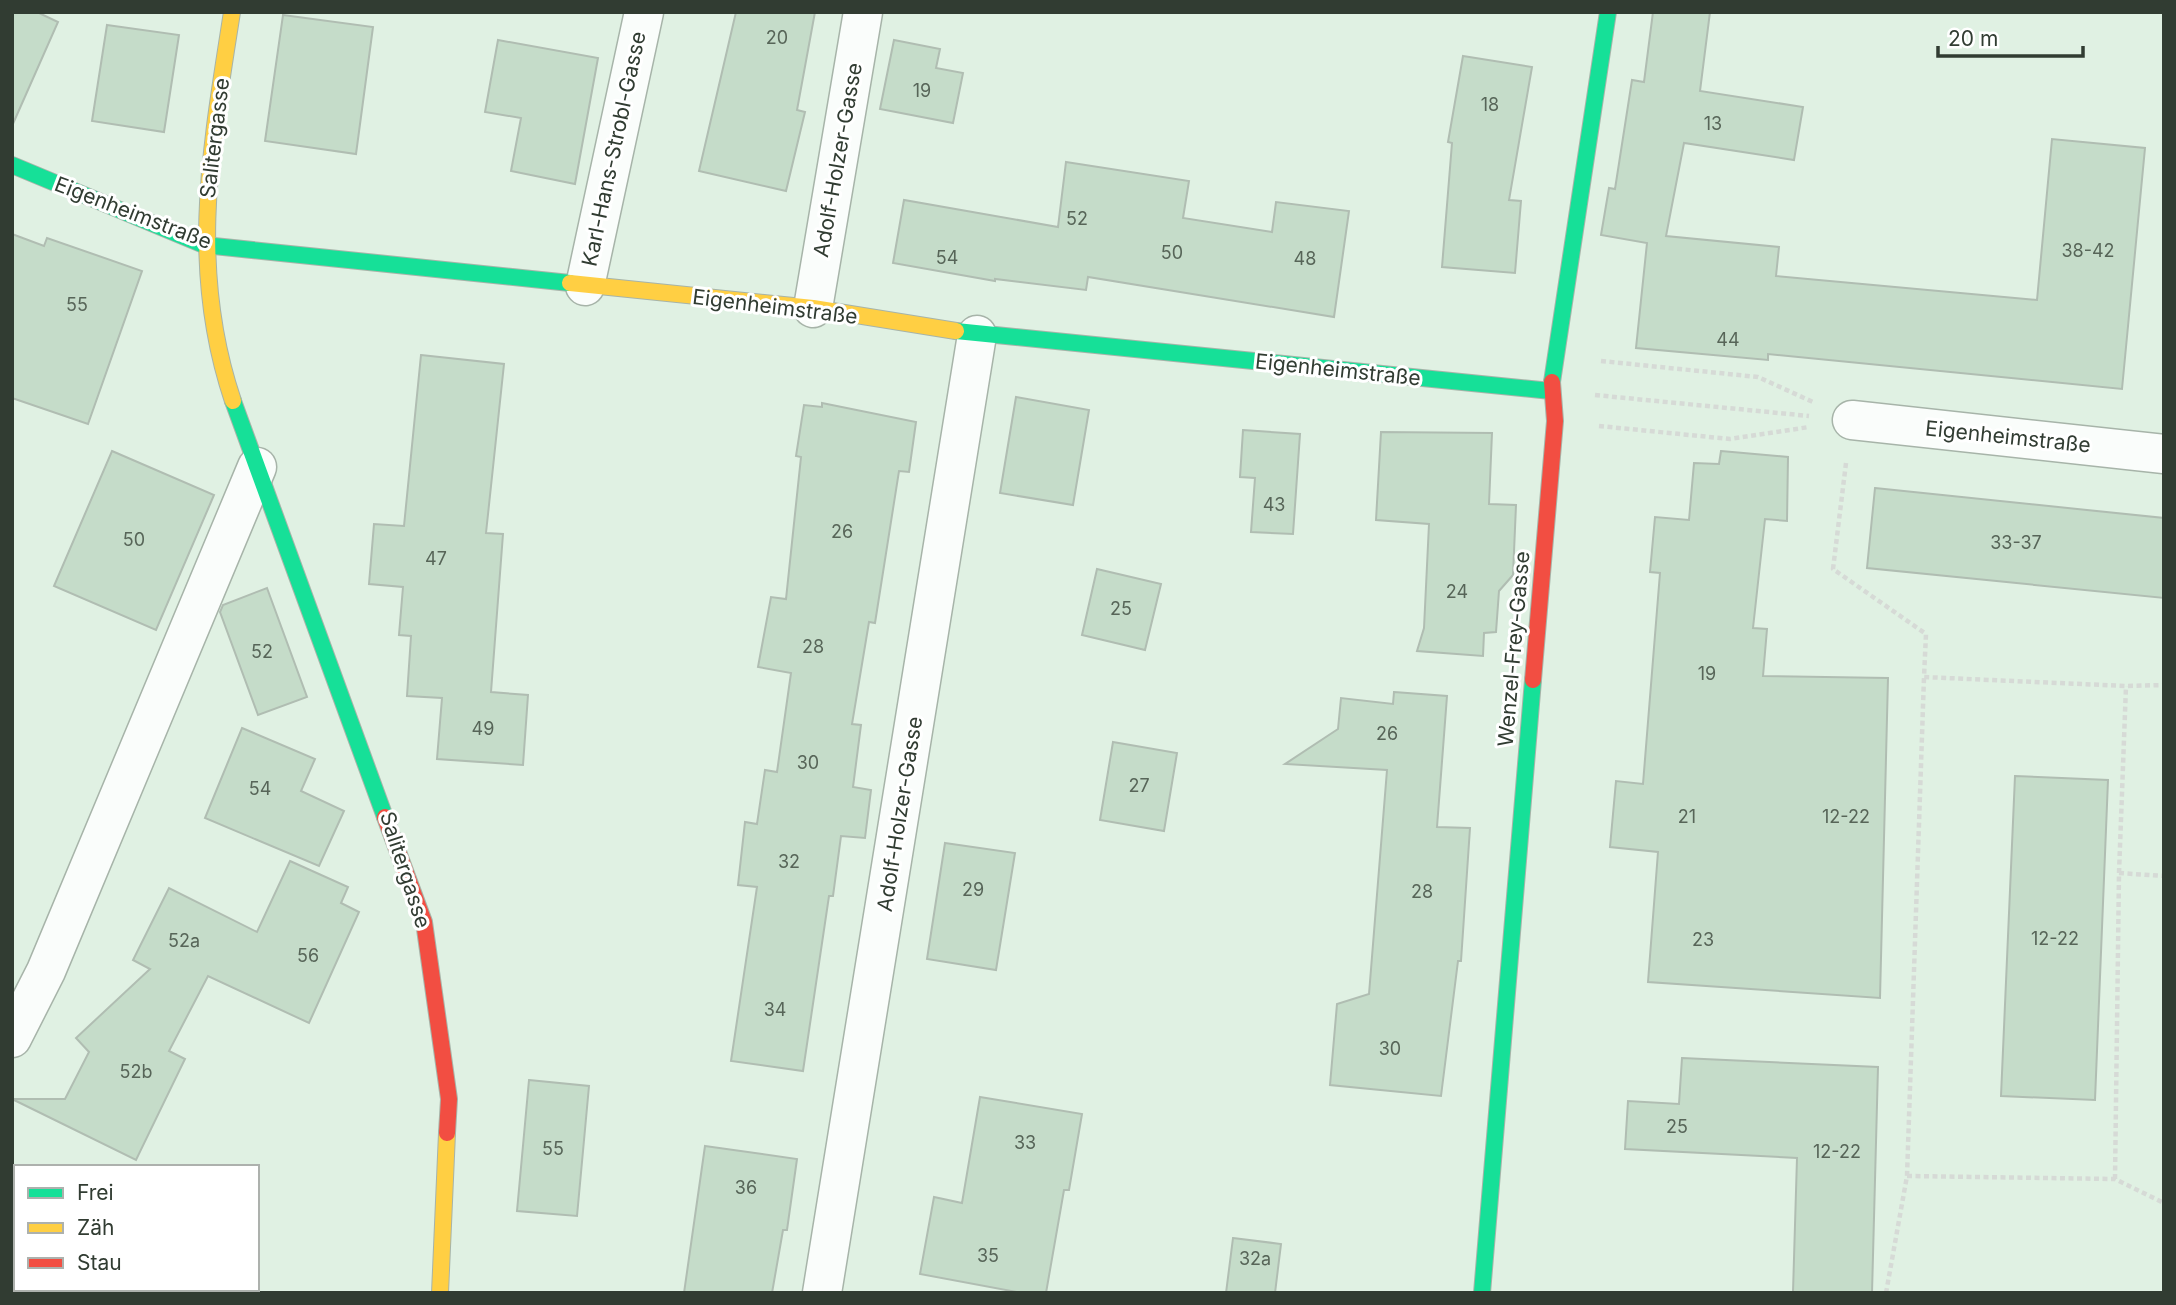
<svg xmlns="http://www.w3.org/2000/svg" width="2176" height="1305" font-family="Inter,sans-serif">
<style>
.building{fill:#c5dcc9;stroke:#b0bdb2;stroke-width:2}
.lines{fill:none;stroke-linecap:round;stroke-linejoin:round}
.street-casing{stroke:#a7b4a9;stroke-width:41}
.fast-casing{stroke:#a7b4a9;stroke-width:18}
.slow-casing{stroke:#a7b4a9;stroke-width:18}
.jam-casing{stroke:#a7b4a9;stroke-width:18}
.path{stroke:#d6dad6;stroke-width:4.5;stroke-dasharray:5 3.5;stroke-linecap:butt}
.street{stroke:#fafdfb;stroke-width:38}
.fast{stroke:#16e098;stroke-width:16}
.slow{stroke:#ffcf43;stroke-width:16}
.jam{stroke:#f24e42;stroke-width:16}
.labels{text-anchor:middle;stroke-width:6;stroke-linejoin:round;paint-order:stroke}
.number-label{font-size:18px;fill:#576558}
.street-label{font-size:21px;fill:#313c32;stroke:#fff}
</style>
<rect width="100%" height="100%" fill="#e0f1e3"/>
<g class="building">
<polygon points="12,12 37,12 58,22 12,126"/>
<polygon points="736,12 815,12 797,110 805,112 786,191 699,171"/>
<polygon points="1653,12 1710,12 1700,91 1803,107 1794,160 1684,143 1666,236 1779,247 1776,276 2037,300 2052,139 2145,148 2122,389 1768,354 1768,360 1636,348 1647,243 1601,235 1609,188 1615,189 1632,80 1644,82"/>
<polygon points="283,15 373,27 356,154 265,141"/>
<polygon points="107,25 179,35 164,132 92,121"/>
<polygon points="498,40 598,58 575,184 511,171 521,118 485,112"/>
<polygon points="894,40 940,49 936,68 963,73 953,123 880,109"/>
<polygon points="1463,56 1532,67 1509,200 1521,201 1515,273 1442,267 1452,143 1448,142"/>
<polygon points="1066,162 1189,181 1183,218 1272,232 1276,202 1349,211 1334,317 1088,277 1086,290 995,279 995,281 893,263 904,200 1058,227"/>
<polygon points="12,234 44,246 47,238 142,271 88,424 12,398"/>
<polygon points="421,355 504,364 486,533 503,534 491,692 528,695 523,765 437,759 442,698 407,696 411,636 399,635 403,587 369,584 374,524 404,526"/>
<polygon points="1016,397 1089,410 1073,505 1000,493"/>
<polygon points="822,403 916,422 909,472 899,471 875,623 869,622 852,724 861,725 853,787 871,790 865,838 841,836 833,896 829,896 803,1071 731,1061 757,887 738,885 745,822 757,824 765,770 777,772 791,673 758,667 771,597 786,599 801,457 796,456 804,405 822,407"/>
<polygon points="1243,430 1300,434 1293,534 1251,532 1255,478 1240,477"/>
<polygon points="1381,432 1492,433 1489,504 1516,505 1513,575 1499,591 1496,632 1484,633 1483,656 1417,651 1424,628 1429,524 1376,520"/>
<polygon points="112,451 214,495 156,630 54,586"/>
<polygon points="1721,451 1788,457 1787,521 1765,519 1753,628 1767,629 1763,676 1888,678 1880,998 1648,982 1658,852 1610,847 1616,781 1643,784 1660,573 1650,572 1655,517 1689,520 1694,463 1719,464"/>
<polygon points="1875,488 2164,518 2164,598 1867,568"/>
<polygon points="1097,569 1161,584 1145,650 1082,635"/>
<polygon points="267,588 307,697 258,715 220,612 223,605"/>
<polygon points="1394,692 1447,696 1437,827 1470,828 1461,961 1458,961 1441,1096 1330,1085 1337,1004 1369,994 1387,770 1285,764 1338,729 1341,698 1393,704"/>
<polygon points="242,728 315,759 301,791 344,811 319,866 205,818"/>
<polygon points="1113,742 1177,753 1164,831 1100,820"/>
<polygon points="2015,776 2108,780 2095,1100 2001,1096"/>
<polygon points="945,843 1015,853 996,970 927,959"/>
<polygon points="290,861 348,887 341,903 359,912 309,1023 208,976 169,1051 185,1059 136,1160 12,1099 65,1099 89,1052 76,1038 150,969 133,960 169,888 257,932"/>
<polygon points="1682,1058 1878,1067 1872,1293 1793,1292 1797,1158 1625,1149 1628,1101 1679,1104"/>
<polygon points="529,1080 589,1086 577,1216 517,1211"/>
<polygon points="980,1097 1082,1114 1069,1190 1064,1190 1046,1293 1022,1293 920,1274 934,1197 962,1203"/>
<polygon points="705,1146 797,1159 787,1230 783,1230 772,1293 684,1293"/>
<polygon points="1233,1238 1281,1244 1275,1293 1226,1293"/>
</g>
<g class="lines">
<defs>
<g id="street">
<polyline points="585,286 644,12"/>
<polyline points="813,308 863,12"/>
<polyline points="1852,420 2164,454"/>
<polyline points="12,1038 46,971 257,467"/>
<polyline points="822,1293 977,335"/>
</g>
<g id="fast">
<polyline points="12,165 204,245 570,283"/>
<polyline points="956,331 1551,391"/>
<polyline points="1552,382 1608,12"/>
<polyline points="233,401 385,817"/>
<polyline points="1482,1293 1533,680"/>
</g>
<g id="slow">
<path d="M232,12c-21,135 -44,256 1,389"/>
<polyline points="570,283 813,308 956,331"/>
<polyline points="440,1293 447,1133"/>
</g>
<g id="jam">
<polyline points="1533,680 1555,421 1552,382"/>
<polyline points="385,817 424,922 449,1099 447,1133"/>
</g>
</defs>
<use href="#street" class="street-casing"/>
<use href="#fast" class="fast-casing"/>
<use href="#slow" class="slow-casing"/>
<use href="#jam" class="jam-casing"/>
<g class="path">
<polyline points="1601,361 1758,377 1813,402"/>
<polyline points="1595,395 1809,416"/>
<polyline points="1599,426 1730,439 1809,427"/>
<polyline points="1846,463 1833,569 1926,634 1924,677 2126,686 2164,685"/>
<polyline points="2119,873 2164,876"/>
<polyline points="1907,1176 2115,1179 2164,1203"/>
<polyline points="2115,1179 2119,873 2126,686"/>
<polyline points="1886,1293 1907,1176 1924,677"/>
</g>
<use href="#street" class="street"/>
<use href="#fast" class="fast"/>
<use href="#slow" class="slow"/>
<use href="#jam" class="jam"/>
</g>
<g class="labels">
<g class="number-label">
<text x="777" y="44">20</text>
<text x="922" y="97">19</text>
<text x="1490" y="111">18</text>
<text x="1713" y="130">13</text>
<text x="1077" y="225">52</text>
<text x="2088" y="257">38-42</text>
<text x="1172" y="259">50</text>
<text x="947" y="264">54</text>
<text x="1305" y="265">48</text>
<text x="77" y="311">55</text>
<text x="1728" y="346">44</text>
<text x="1274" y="511">43</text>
<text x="842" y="538">26</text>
<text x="134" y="546">50</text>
<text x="2016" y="549">33-37</text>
<text x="436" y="565">47</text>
<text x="1457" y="598">24</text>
<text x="1121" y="615">25</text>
<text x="813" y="653">28</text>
<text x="262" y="658">52</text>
<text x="1707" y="680">19</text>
<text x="483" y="735">49</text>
<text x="1387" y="740">26</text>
<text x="808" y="769">30</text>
<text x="1139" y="792">27</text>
<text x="260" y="795">54</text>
<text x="1687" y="823">21</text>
<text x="1846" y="823">12-22</text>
<text x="789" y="868">32</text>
<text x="973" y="896">29</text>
<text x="1422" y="898">28</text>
<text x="2055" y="945">12-22</text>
<text x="1703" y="946">23</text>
<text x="184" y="947">52a</text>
<text x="308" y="962">56</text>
<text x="775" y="1016">34</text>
<text x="1390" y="1055">30</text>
<text x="136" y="1078">52b</text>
<text x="1677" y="1133">25</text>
<text x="1025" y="1149">33</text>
<text x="553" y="1155">55</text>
<text x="1837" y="1158">12-22</text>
<text x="746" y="1194">36</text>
<text x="988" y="1262">35</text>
<text x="1255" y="1265">32a</text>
</g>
<g class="street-label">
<text transform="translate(215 138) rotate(-83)" y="7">Salitergasse</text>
<text transform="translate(614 149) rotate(-78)" y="7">Karl-Hans-Strobl-Gasse</text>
<text transform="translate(838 160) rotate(-80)" y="7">Adolf-Holzer-Gasse</text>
<text transform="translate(133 213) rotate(21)" y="7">Eigenheimstraße</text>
<text transform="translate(775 307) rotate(7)" y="7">Eigenheimstraße</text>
<text transform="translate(1338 370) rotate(6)" y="7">Eigenheimstraße</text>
<text transform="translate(2008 437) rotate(6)" y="7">Eigenheimstraße</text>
<text transform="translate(1514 649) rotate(-85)" y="7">Wenzel-Frey-Gasse</text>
<text transform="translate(900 814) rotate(-81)" y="7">Adolf-Holzer-Gasse</text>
<text transform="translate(405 870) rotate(72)" y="7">Salitergasse</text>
</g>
</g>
<rect width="2176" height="1305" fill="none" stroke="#313c32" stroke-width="28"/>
<rect x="14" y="1165" width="245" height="126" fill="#ffffff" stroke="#adb1ad" stroke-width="2"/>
<rect x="28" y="1188" width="35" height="10" fill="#16e098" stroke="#adb1ad" stroke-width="2"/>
<text x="77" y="1200" font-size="21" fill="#313c32">Frei</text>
<rect x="28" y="1223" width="35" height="10" fill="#ffcf43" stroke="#adb1ad" stroke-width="2"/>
<text x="77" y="1235" font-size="21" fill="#313c32">Zäh</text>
<rect x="28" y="1258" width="35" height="10" fill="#f24e42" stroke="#adb1ad" stroke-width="2"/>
<text x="77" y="1270" font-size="21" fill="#313c32">Stau</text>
<path d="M1938 46v10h145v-10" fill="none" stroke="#313c32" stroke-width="3.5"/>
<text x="1948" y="46" font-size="21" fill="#313c32" stroke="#ffffff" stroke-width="5" paint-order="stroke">20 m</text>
</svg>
